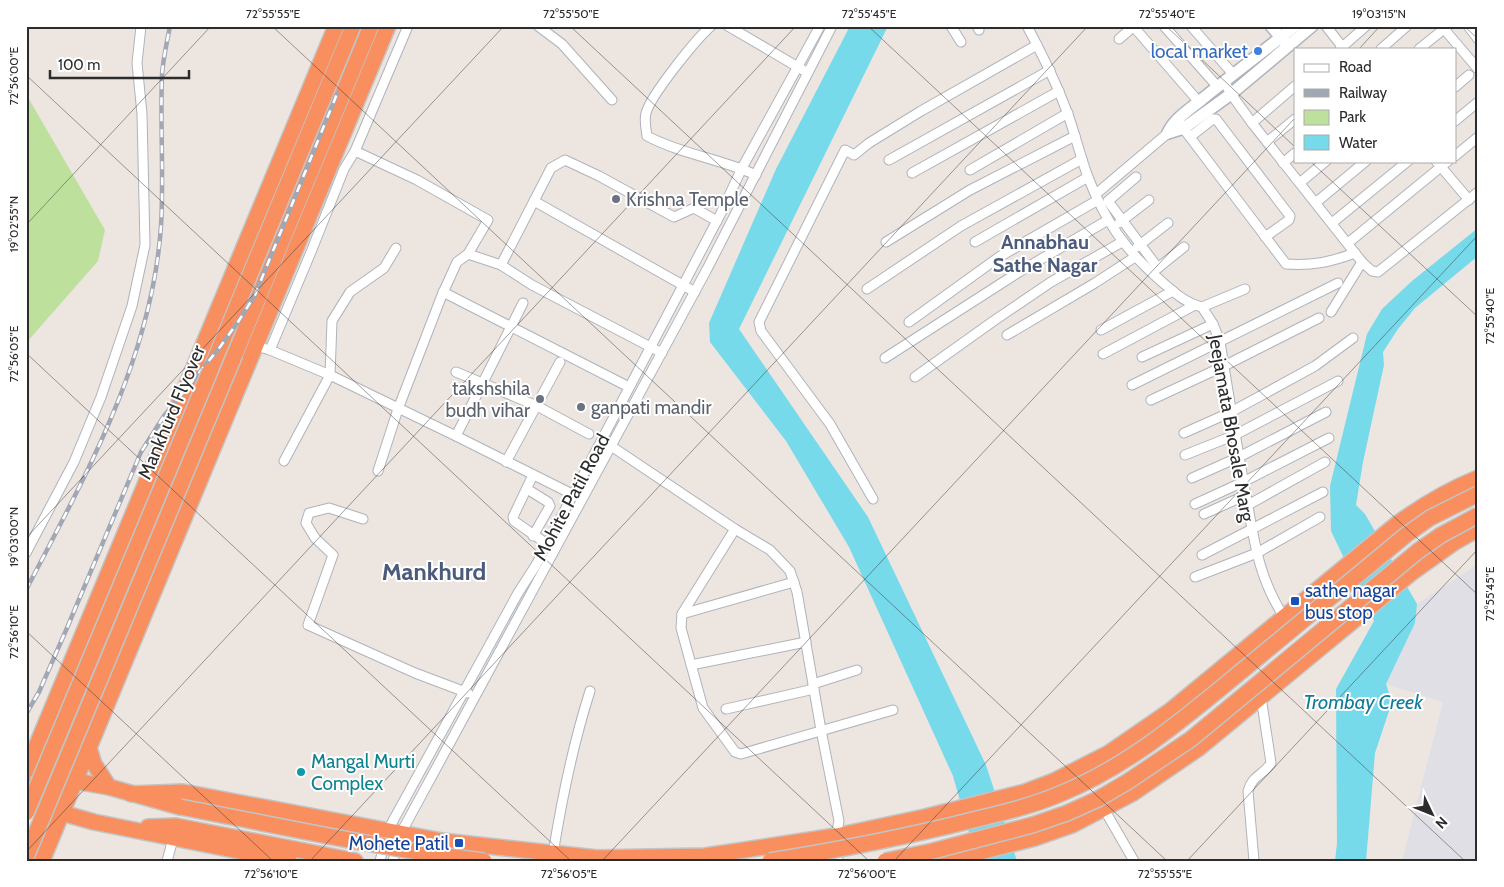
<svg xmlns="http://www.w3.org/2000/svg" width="1504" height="887" font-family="Cabin,sans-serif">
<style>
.industrial{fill:#e0dfe6}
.green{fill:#bde19d}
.water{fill:#76daeb}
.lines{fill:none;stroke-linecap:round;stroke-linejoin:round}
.street-casing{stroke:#afb3bc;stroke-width:11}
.secondary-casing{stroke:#afb3bc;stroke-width:14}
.highway-casing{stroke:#c4c4c4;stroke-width:18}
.street{stroke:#fff;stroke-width:9}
.secondary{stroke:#fff;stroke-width:11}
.highway{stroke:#f98e5e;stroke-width:15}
.rail-casing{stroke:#a1a7b5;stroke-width:4.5}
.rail{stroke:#fff;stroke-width:2.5;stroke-dasharray:8;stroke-linecap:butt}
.highway-bridge-casing{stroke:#c4c4c4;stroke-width:18;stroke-linecap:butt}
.highway-bridge{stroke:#f98e5e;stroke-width:15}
.ticks{fill:none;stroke:#2c2c2c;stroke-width:1;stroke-opacity:0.45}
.shop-dot{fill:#3f7fe0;stroke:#fff;stroke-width:2}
.worship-dot{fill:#6b7280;stroke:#fff;stroke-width:2}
.transit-dot{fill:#1a4fb4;stroke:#fff;stroke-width:2}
.culture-dot{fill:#0f9aa8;stroke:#fff;stroke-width:2}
.labels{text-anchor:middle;stroke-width:4;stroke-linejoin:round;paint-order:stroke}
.shop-label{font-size:19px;fill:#366cbe;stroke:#fff;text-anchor:end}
.worship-label{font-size:19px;fill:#5b616d;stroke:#fff;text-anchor:start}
.street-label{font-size:19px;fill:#2c2c2c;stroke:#fff}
.transit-label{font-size:19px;fill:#164399;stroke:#fff;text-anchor:start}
.culture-label{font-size:19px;fill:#0d838f;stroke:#fff;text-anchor:start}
.neighbourhood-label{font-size:20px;font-weight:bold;fill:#4d5b7b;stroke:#fff}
.water-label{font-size:20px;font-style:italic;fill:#127b99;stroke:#fff}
.district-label{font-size:24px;font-weight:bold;fill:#4d5b7b;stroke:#fff}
.neatline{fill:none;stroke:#2c2c2c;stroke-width:2}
.ticks-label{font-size:12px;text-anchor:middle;fill:#2c2c2c}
</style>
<rect width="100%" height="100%" fill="#ede5df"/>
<polygon class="industrial" points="1478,564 1478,861 1402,861 1443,702 1386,684 1415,623 1417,604"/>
<polygon class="green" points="26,94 105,230 98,261 26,343"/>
<g class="water">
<polygon points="850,26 888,26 739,329 868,517 986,765 1017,861 977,861 953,776 849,547 786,441 710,342 709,323 776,169"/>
<polygon points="1478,228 1478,256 1415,308 1398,329 1383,352 1384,365 1363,462 1356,505 1365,514 1417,604 1415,623 1386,684 1392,702 1375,753 1366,861 1335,861 1337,843 1336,689 1374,621 1331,531 1330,486 1367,334 1382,309 1412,281"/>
</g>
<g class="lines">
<defs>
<g id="street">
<polyline points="538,26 562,44 612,100"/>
<path d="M711,26c-15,13 -60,69 -65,87 -2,6 0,16 1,23 34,18 74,23 109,39"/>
<polyline points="728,26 803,70"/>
<polyline points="951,26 961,42"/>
<polyline points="977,26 979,30"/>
<path d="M1027,26c15,28 29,56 40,86 8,21 13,44 21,65 17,44 37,73 73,104 13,11 24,22 41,26l11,17 7,18c8,49 16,99 25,148 9,48 12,85 39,127"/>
<polyline points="1133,26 1199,102"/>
<polyline points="1164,26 1217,86"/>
<polyline points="1191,26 1233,74"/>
<polyline points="1326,26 1344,49"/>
<polyline points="1448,26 1444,29 1478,69"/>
<polyline points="1468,26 1478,39"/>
<polyline points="1119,39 1134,26"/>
<polyline points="1340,49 1366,26"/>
<polyline points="1381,49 1407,26"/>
<polyline points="1419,49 1439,33"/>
<polyline points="1224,81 1231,94 1252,123 1362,262 1372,271 1378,272 1478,192"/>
<polyline points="1455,87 1469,75"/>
<polyline points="1455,121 1478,102"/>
<polyline points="1252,123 1295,86"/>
<path d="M1180,124l106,140c27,2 44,-2 69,-11"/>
<polyline points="1190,137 1213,119 1216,119 1290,216 1289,220 1265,237"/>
<polyline points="1267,142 1295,119"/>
<polyline points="355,151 417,180 488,220 468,254"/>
<polyline points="1455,156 1478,137"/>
<polyline points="889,160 1050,70"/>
<polyline points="1436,161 1469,200"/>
<polyline points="1283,163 1295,153"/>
<polyline points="970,170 1068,113"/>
<polyline points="912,173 1059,91"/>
<polyline points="1136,177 1108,201 1158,268"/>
<polyline points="1302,181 1326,161"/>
<polyline points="1096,194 1168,133"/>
<polyline points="1319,200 1366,161"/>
<polyline points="534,201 695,292"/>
<polyline points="1119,223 1149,200"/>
<polyline points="1332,223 1408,161"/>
<polyline points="886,242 970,190 1075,136"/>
<polyline points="975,242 1088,177"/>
<polyline points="1348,243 1448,161"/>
<polyline points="1137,247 1168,223"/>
<polyline points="501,265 551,168 565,160 599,176 674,217 694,208 717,221"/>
<polyline points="1154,271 1184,247"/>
<polyline points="867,289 961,226 1082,159"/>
<polyline points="443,292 629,387"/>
<polyline points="1202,307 1245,289"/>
<polyline points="1331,312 1362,262"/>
<polyline points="909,322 999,257 1098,200"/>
<polyline points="1101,330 1173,291"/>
<polyline points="1007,335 1095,283 1135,257"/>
<polyline points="256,346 270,350 311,252 344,169 355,151 408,26"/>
<polyline points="270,350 330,375 456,436 578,497"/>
<polyline points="1103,354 1195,305"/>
<polyline points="1142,357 1213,324"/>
<polyline points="885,358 1019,272 1108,220"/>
<polyline points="456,372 537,406 589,434"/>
<polyline points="915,377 995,320 1051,282 1122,242"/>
<polyline points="1132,385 1338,283"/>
<polyline points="1151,400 1224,366 1319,318"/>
<polyline points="1184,433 1231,412 1315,366 1353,338"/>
<polyline points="456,436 523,303"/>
<polyline points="608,444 735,529 770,550 790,571 797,592 821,730 839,821 836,836 838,861"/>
<polyline points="1185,455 1235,435 1338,381"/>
<polyline points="284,461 330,375 332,321 350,292 384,268 396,248"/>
<polyline points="506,462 560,362"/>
<polyline points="378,471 398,409 442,295 457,262 468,254 501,265 532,285 662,353"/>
<polyline points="533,475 513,517 514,521 547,544"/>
<polyline points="1192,478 1239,457 1326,412"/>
<polyline points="527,489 548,502 550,506 533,536"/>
<polyline points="873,499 830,424 761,331 759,322 845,150 854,155 869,143 921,111 1037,45"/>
<polyline points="1195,504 1243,482 1329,438"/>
<polyline points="1248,505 1325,462"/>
<polyline points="1204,514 1246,495"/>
<polyline points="363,519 329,508 309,513 306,523 315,538 333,555 308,625 415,673 468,693"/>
<polyline points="735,529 682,614 681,628 703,708 735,752 741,754 893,710"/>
<polyline points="26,553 74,462 101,397 132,306 145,245 142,114 137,63 141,26"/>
<polyline points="1202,555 1323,492"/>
<polyline points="1195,577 1257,553 1320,517"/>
<polyline points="682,614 794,582"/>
<polyline points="691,665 806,642"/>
<polyline points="813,684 857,670"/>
<polyline points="726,709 814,689"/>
<polyline points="1104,809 1134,861"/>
<path d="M553,854c9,-56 20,-110 37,-163"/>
<polyline points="167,861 173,839"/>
<polyline points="380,861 388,830 518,593 536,565 721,213 742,168 820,26"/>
<polyline points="393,861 401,833 706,271 832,26"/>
<path d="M1254,861l-6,-70c5,-17 15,-15 23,-28l-10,-66"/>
</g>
<g id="secondary">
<polyline points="1271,26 1285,42"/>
<polyline points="1168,133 1184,128 1231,94 1312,26"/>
<path d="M1168,133c6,-14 21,-23 33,-33 31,-25 63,-49 94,-74"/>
</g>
<g id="highway">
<polyline points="235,354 371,26"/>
<polyline points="210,371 353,26"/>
<polyline points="89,748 94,764 109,787"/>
<polyline points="26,771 336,26"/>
<polyline points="26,786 75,781 109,787 180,807"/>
<polyline points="26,791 62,813 94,822 289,861"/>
<path d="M131,794l52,-2 259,49 155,17 108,-2 131,-20 89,-19 100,-25 29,-11 55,-28 61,-42 227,-187c26,-19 51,-34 81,-46"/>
<polyline points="148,827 176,826 355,861"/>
<polyline points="42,861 388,26"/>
<polyline points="945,861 1035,838 1072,825 1133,793 1199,748 1410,574 1455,542 1478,529"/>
</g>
</defs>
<use href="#street" class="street-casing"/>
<use href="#secondary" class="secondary-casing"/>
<use href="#highway" class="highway-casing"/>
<use href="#street" class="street"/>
<use href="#secondary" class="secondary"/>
<use href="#highway" class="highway"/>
<defs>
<g id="rail">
<path d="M26,590c60,-115 126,-232 135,-364 3,-50 -1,-101 1,-151 1,-16 5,-33 8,-49"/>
<polyline points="26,714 39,692 67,628 141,452 164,416 220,347 238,322 255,295 337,94"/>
</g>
</defs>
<use href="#rail" class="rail-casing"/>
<use href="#rail" class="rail"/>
<defs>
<g id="highway-bridge">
<path d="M180,807c101,19 202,42 304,54"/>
<polyline points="26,813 210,371"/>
<polyline points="26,857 235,354"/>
<path d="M770,861c68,-11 136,-24 203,-41 29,-7 59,-14 87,-26 69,-28 126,-77 183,-124 55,-45 109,-90 163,-135l24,-17 48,-24"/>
<polyline points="885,861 933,851 1032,825 1067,813 1098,799 1127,782 1191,739 1418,551 1441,535 1478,515"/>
</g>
</defs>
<use href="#highway-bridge" class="highway-bridge-casing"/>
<use href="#highway-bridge" class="highway-bridge"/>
</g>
<path class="ticks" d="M272,26l895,835M570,26l895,835M868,26l610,569M1166,26l129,121M1464,26l14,13M1359,49l21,-23M26,75l843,786M1310,161l168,156M26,225l185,-199M26,353l545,508M26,538l478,-512M26,631l247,230M26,852l770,-826M310,861l778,-835M602,861l693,-743M894,861l584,-626M1187,861l291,-312"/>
<circle class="shop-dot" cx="1258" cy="51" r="5"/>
<g class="worship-dot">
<circle cx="616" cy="199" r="5"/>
<circle cx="540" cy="399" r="5"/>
<circle cx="581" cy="407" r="5"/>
</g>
<g class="transit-dot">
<rect x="1290" y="596" width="10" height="10" rx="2.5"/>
<rect x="454" y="838" width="10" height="10" rx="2.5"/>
</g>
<circle class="culture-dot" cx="301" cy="772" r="5"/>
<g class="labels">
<g class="shop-label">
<text x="1248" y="58">local market</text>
</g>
<g class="worship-label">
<text x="626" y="206">Krishna Temple</text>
<text x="530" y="395" text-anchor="end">takshshila<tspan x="530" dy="22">budh vihar</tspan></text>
<text x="591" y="414">ganpati mandir</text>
</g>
<g class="street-label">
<text transform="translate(171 412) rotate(-67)" y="7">Mankhurd Flyover</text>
<text transform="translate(1232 428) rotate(80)" y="7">Jeejamata Bhosale Marg</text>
<text transform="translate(571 497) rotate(-62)" y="7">Mohite Patil Road</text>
</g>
<g class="transit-label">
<text x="1305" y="597">sathe nagar<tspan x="1305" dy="22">bus stop</tspan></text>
<text x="449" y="850" text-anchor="end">Mohete Patil</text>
</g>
<g class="culture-label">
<text x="311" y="768">Mangal Murti<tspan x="311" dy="22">Complex</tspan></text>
</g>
<g class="neighbourhood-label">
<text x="1045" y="249">Annabhau<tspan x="1045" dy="23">Sathe Nagar</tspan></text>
</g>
<g class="water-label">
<text x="1363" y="709">Trombay Creek</text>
</g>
<g class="district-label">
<text x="434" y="580">Mankhurd</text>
</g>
</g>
<rect width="1504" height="887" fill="none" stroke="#ffffff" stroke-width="55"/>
<rect x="1294" y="48" width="162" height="115" fill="#ffffff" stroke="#ababab"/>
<rect x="1304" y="64" width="25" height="8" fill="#ffffff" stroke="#ababab"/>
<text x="1339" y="72" font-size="15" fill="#2c2c2c">Road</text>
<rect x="1304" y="89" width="25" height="8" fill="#a1a7b5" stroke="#ababab"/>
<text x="1339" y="98" font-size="15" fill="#2c2c2c">Railway</text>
<rect x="1304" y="110" width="25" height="15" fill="#bde19d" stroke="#ababab"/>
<text x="1339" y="122" font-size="15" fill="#2c2c2c">Park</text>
<rect x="1304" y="135" width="25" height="15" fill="#76daeb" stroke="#ababab"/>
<text x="1339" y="148" font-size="15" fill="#2c2c2c">Water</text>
<g transform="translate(1432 814) rotate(133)" stroke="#ffffff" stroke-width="4" paint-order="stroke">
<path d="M0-4L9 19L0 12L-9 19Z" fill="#2c2c2c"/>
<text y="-8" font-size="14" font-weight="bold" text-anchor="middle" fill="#2c2c2c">N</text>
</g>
<path d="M50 70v8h139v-8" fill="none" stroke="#2c2c2c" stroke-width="2.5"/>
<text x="58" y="70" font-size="15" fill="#2c2c2c" stroke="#ffffff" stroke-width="4" paint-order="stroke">100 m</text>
<rect x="28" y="28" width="1448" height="832" class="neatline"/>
<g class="ticks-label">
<text x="273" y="18">72°55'55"E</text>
<text x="571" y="18">72°55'50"E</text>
<text x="869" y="18">72°55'45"E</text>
<text x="1167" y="18">72°55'40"E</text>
<text x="1379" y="18">19°03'15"N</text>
<text transform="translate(14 76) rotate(-90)" y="4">72°56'00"E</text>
<text transform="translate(14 224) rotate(-90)" y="4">19°02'55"N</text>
<text transform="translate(1490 316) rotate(-90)" y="4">72°55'40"E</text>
<text transform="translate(14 354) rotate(-90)" y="4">72°56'05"E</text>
<text transform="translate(14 537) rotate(-90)" y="4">19°03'00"N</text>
<text transform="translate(1490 594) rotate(-90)" y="4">72°55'45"E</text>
<text transform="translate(14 632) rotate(-90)" y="4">72°56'10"E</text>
<text x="271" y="878">72°56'10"E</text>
<text x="569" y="878">72°56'05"E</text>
<text x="867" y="878">72°56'00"E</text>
<text x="1165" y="878">72°55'55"E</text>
</g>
</svg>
